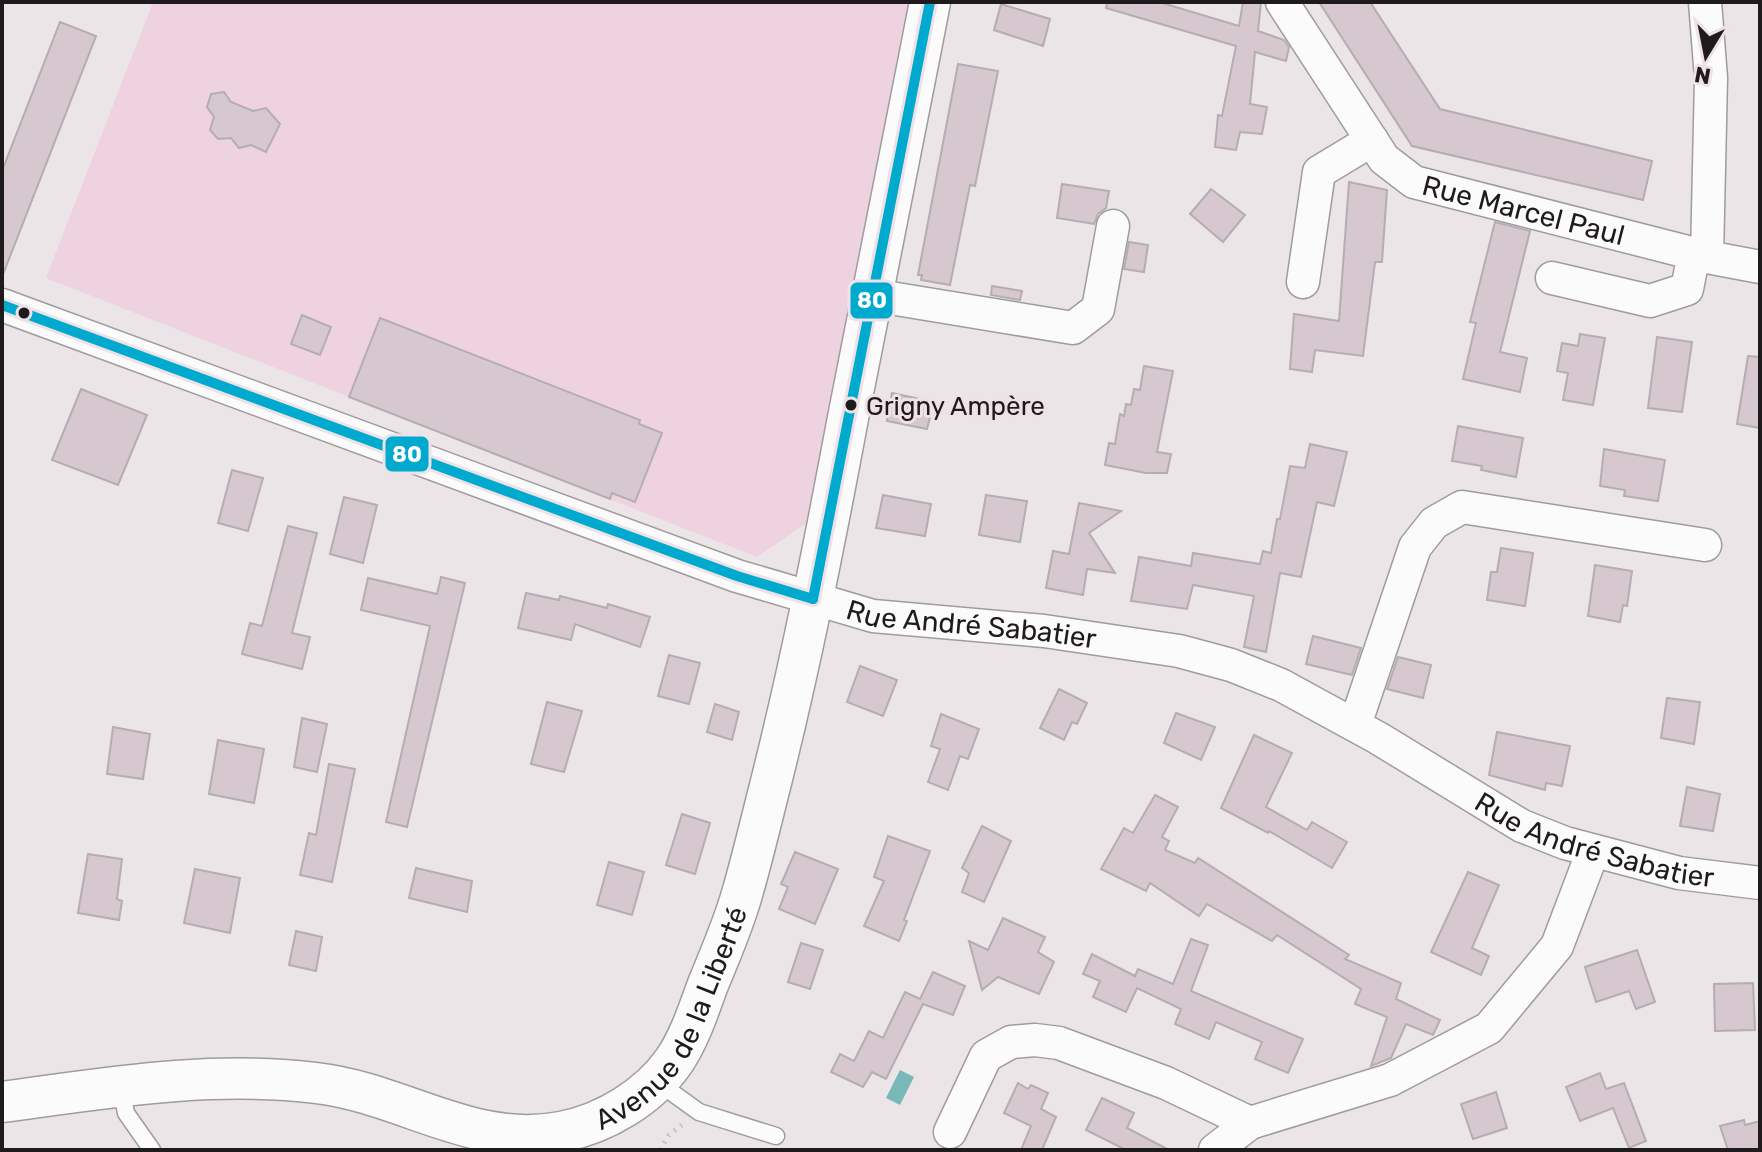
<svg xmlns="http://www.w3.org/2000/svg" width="1762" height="1152" font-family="Rubik,sans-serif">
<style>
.green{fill:#efd2df}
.water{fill:#78b9b7}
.building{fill:#d7c7cf;stroke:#b3aeb0;stroke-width:2}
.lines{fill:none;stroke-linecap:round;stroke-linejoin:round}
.service-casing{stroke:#a09b9d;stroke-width:19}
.minor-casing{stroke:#a09b9d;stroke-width:35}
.tertiary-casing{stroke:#a09b9d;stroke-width:43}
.path{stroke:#c7c4c6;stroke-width:5;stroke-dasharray:2 6;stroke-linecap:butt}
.service{stroke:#fcfbfc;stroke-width:16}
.minor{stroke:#fcfbfc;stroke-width:32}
.tertiary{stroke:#fcfbfc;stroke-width:40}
.bus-1-casing{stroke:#eee2e7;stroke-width:16}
.bus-1{stroke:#00a9ce;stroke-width:10}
.bus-dot{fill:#1f1b1d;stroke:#eee2e7;stroke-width:3}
.labels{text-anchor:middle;stroke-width:6;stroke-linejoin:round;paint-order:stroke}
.bus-label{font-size:26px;fill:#1f1b1d;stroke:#eee2e7;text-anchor:start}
.street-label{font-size:28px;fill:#1f1b1d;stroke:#eee2e7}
.line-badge{stroke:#eee2e7;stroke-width:3}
.badge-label{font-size:22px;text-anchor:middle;font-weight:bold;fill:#fff}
</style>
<rect width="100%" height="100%" fill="#ebe5e8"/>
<polygon class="green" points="153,2 913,2 808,522 757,557 46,278"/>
<polygon class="water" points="900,1070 914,1077 900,1105 886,1098"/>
<g class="building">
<polygon points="1107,2 1159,2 1239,26 1243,2 1261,2 1258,31 1284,40 1289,47 1286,61 1255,52 1250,104 1267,107 1262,134 1240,132 1236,150 1215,147 1218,115 1222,116 1236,46 1106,8"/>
<polygon points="1319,2 1370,2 1440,109 1652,161 1643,200 1412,146"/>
<polygon points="1001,4 1050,19 1043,46 994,30"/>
<polygon points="60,22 96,36 2,277 2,171"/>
<polygon points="958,64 998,71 975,186 970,185 950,285 921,280 922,275 918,275"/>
<polygon points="224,92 231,102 253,111 266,108 280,124 266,152 251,145 239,148 231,138 218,139 210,130 214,117 207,107 211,94"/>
<polygon points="1349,182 1387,190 1382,262 1375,262 1363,356 1315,350 1312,372 1290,369 1294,314 1339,321"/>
<polygon points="1062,184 1109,191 1106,208 1098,214 1094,224 1057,218"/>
<polygon points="1211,189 1245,215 1223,242 1190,214"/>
<polygon points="1495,222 1530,231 1500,352 1527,358 1520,392 1463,379 1476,323 1470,322"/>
<polygon points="1129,242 1148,245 1144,272 1124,269"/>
<polygon points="992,286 1022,291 1020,300 991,295"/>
<polygon points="302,315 331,327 320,355 291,344"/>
<polygon points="380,318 640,420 639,424 662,433 635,502 612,493 610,499 349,397"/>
<polygon points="1580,334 1605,338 1593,405 1563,400 1568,373 1557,371 1562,343 1578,346"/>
<polygon points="1657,337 1692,342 1682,412 1648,408"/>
<polygon points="1748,356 1760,357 1760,428 1737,424"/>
<polygon points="1144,366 1173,371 1157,452 1171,454 1167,473 1146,473 1105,465 1109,443 1115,444 1120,414 1124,416 1126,404 1131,405 1134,389 1140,390"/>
<polygon points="81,389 147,415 118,485 52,460"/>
<polygon points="892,393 934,402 927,429 887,421"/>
<polygon points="1458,426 1523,438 1516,477 1481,470 1482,466 1452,461"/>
<polygon points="1310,444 1347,452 1334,506 1317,502 1301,577 1280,573 1266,652 1244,647 1254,596 1193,585 1187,609 1131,601 1139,557 1191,566 1193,553 1260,564 1263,551 1271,553 1277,519 1280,519 1290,466 1305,468"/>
<polygon points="1604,449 1665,460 1658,501 1624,496 1625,490 1600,486"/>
<polygon points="232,470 263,478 248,531 218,523"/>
<polygon points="883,495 931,504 925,536 876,528"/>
<polygon points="986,495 1027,501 1020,542 979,535"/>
<polygon points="344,497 377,505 363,563 330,554"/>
<polygon points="1079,503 1121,511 1089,533 1115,573 1087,569 1083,595 1046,588 1053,551 1069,554"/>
<polygon points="288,526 317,533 292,633 310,637 302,669 242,654 250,623 262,626"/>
<polygon points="1501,548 1533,553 1525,606 1487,600 1491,572 1497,572"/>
<polygon points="1595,565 1632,571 1627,606 1623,605 1620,622 1588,616"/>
<polygon points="441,577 465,583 407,827 386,822 430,626 361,610 368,578 437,594"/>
<polygon points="526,593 559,600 560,596 607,608 608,604 650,617 640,647 575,624 571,640 518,628"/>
<polygon points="1313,636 1361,648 1352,675 1306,664"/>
<polygon points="669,655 700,663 689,704 658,696"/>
<polygon points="1398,657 1431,665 1423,698 1387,689"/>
<polygon points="860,666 897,680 883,716 847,702"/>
<polygon points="1059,689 1087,703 1077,724 1072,722 1064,740 1040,728"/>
<polygon points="1667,698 1700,702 1694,744 1661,738"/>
<polygon points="547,702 582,711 564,772 531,764"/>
<polygon points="715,704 739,712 732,740 707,732"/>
<polygon points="1176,713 1215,727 1201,760 1164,743"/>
<polygon points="941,714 979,729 968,759 960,756 948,790 928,782 940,749 931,746"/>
<polygon points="302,718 327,724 317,772 294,767"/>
<polygon points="113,727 150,734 143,779 107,774"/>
<polygon points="1497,732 1570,746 1562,786 1546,783 1545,790 1489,775"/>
<polygon points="1254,735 1292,753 1266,807 1307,830 1312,822 1347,842 1332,868 1269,831 1268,833 1221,808"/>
<polygon points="218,740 264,749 254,803 209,794"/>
<polygon points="329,764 355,769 332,882 300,875 309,833 316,835"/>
<polygon points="1687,787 1720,794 1713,831 1680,826"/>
<polygon points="1155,795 1178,807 1162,837 1169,841 1165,850 1195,863 1198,858 1349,955 1345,959 1401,983 1396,999 1440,1020 1433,1035 1406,1024 1391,1058 1371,1066 1387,1017 1355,1004 1361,989 1277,935 1272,941 1207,904 1199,916 1150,883 1146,891 1101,869 1124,828 1133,833"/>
<polygon points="682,814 710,823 695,874 666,865"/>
<polygon points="982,826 1011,841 984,902 962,892 969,873 962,868"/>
<polygon points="888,836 930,851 904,920 907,921 899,941 864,926 884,881 874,877"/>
<polygon points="795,852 838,869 815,924 779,909 788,887 781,884"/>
<polygon points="88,854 122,859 117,899 122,901 119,920 78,913"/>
<polygon points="609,862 644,872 632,915 597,905"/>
<polygon points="416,868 472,881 467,912 409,898"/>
<polygon points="195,869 240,878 230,933 184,923"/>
<polygon points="1468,872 1499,885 1472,948 1489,956 1481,975 1431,952"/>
<polygon points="1003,918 1045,937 1038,952 1054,962 1039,994 998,977 982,990 969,941 988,950"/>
<polygon points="296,931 322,937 316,971 289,965"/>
<polygon points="1191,939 1208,945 1191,991 1303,1039 1288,1073 1255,1059 1262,1042 1216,1022 1209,1039 1175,1024 1181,1009 1137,988 1126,1012 1093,997 1100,981 1083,974 1092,954 1135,976 1138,969 1173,984"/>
<polygon points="801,943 823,950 810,989 788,982"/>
<polygon points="1637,950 1655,1002 1636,1009 1629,991 1596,1002 1585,967"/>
<polygon points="933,972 965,986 953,1015 923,1004 886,1079 872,1072 863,1087 831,1072 840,1054 854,1061 869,1031 883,1038 905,992 920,999"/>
<polygon points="1753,983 1755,1030 1715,1031 1714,984"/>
<polygon points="1600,1073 1606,1089 1624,1083 1646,1141 1629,1148 1613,1108 1580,1121 1566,1087"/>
<polygon points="1018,1083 1028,1089 1031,1085 1048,1093 1041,1109 1056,1117 1042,1150 1021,1150 1031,1126 1004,1113"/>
<polygon points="1496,1092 1507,1128 1473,1139 1461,1104"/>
<polygon points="1102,1098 1134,1113 1127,1128 1169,1150 1126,1150 1086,1130"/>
<polygon points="1744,1120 1745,1125 1760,1121 1760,1150 1728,1150 1720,1126"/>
</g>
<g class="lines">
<defs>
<g id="service">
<polyline points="656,1081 699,1112 776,1136"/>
<polyline points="121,1088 126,1113 152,1150"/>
</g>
<g id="minor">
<path id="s1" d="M1282,2l102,157 30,23 293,75 53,10"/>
<polyline points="1705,2 1711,78 1707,257"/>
<polyline points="1552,278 1650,301 1687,289 1694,253"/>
<polyline points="1303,282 1319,172 1372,140"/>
<polyline points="872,295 1073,328 1098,309 1113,226"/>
<path id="s2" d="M2,305l735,271 136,40 171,15 135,20 52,14 50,20 97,53 144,88 43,17 114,30 81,10"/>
<polyline points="1355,725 1415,547 1434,523 1462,507 1705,545"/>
<polyline points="950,1132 986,1056 1011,1042 1035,1040 1059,1043 1166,1083 1250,1123"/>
<polyline points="1215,1150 1250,1123 1390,1080 1489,1028 1557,946 1593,851"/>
</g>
<g id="tertiary">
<path id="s3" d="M2,1102c104,-14 210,-32 314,-19 87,10 156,66 245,49 43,-8 88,-35 113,-71 15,-22 24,-49 33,-74 12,-30 26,-61 35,-93 9,-31 17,-64 25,-96 32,-125 57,-252 81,-380 27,-138 55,-277 82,-416"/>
</g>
</defs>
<use href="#service" class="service-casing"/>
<use href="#minor" class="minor-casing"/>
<use href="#tertiary" class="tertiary-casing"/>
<polyline class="path" points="660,1150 669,1135 682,1125"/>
<use href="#service" class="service"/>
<use href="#minor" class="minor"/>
<use href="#tertiary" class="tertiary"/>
<defs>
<g id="bus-1">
<polyline points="2,305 737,576 813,599"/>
<polyline points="813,599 930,2"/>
</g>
</defs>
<use href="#bus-1" class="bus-1-casing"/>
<use href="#bus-1" class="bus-1"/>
</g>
<g class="bus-dot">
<circle cx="24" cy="313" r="7"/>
<circle cx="851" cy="405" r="7"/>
</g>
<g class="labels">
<g class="bus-label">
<text x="866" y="415">Grigny Ampère</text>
</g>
<g class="street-label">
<text dy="10" stroke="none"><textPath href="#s1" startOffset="338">Rue Marcel Paul</textPath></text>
<text dy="10" stroke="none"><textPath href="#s2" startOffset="1024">Rue André Sabatier</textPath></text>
<text dy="10" stroke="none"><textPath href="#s2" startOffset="1694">Rue André Sabatier</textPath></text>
<text dy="10" stroke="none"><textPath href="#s3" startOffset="738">Avenue de la Liberté</textPath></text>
</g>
</g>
<g class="line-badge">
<rect x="849" y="281" width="45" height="39" rx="8" fill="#00a9ce"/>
<rect x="384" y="435" width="46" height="38" rx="8" fill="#00a9ce"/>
</g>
<g class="badge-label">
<text x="872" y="308">80</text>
<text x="407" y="462">80</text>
</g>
<rect width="1762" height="1152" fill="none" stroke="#1f1b1d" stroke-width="8"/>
<g transform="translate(1706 56) rotate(190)" stroke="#eee2e7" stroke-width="6" paint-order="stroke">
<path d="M0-6L14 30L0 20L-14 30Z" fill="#1f1b1d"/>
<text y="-12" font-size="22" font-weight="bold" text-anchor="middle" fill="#1f1b1d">N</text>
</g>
</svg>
